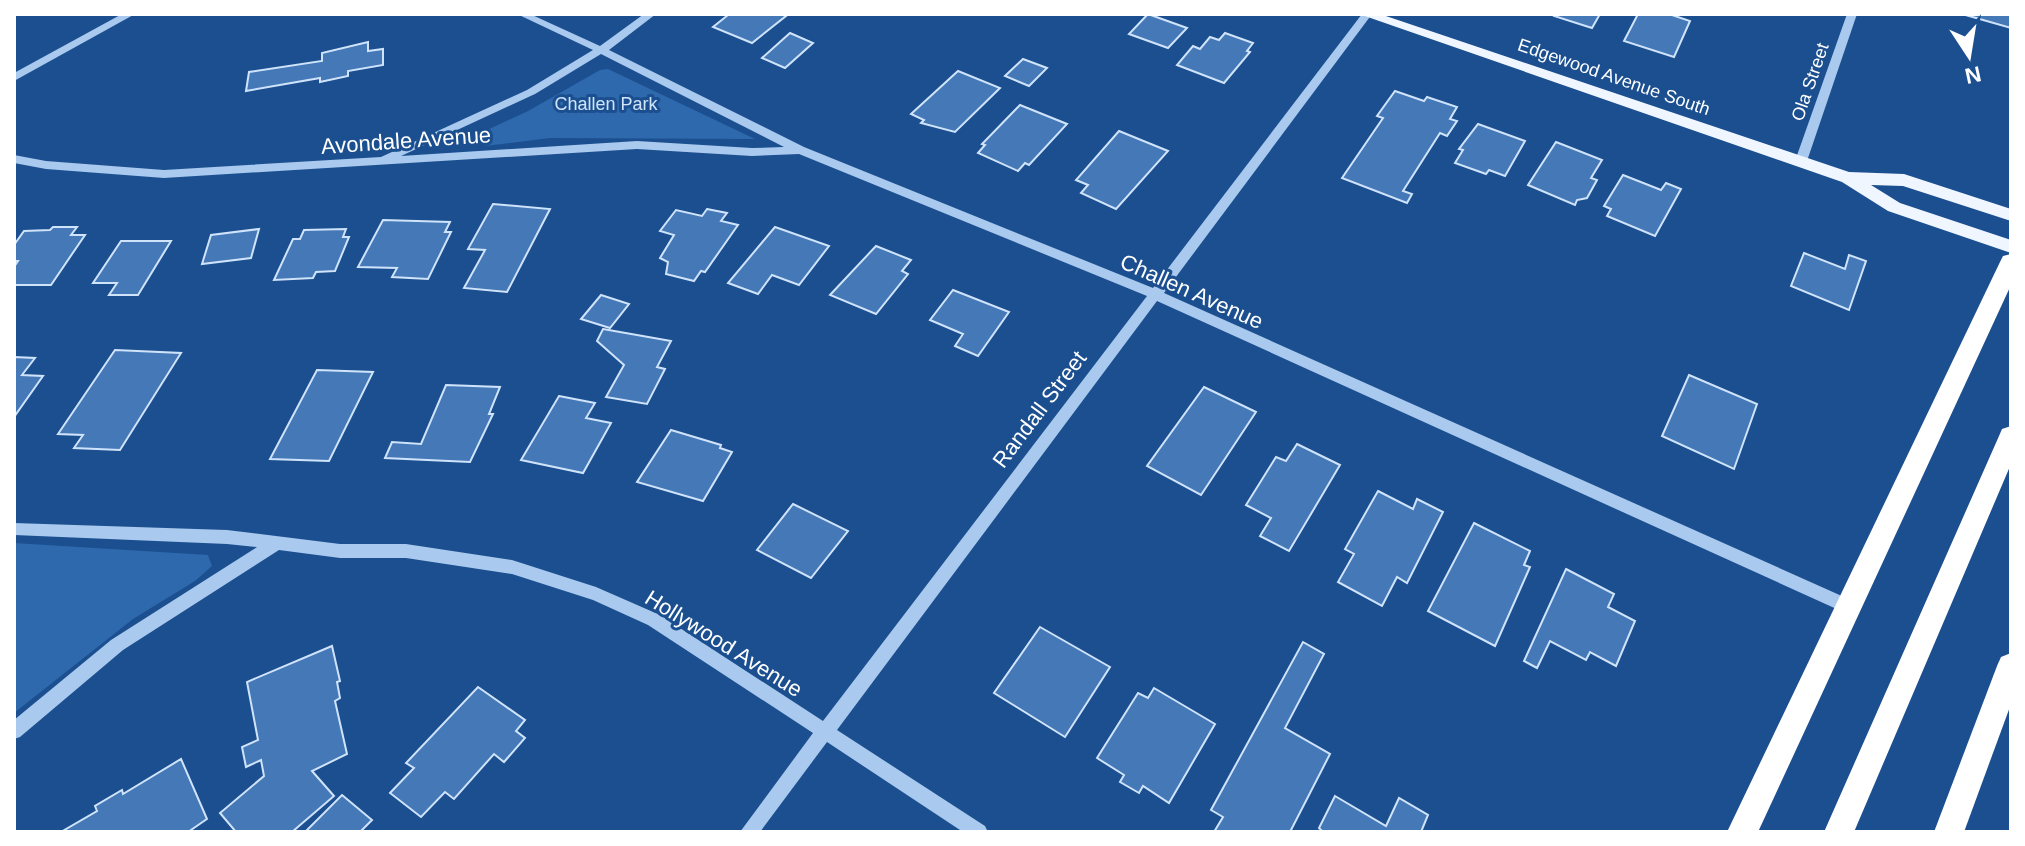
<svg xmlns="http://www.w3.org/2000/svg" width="2025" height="846" font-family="Arial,sans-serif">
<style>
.green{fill:#2e69ad}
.building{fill:#4478b7;stroke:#cfe3fa;stroke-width:2}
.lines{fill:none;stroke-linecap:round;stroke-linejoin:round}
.minor{fill:#a9c9ee;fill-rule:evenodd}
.major{fill:#f0f6ff;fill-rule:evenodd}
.highway{fill:#fff;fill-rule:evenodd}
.labels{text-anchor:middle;stroke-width:6;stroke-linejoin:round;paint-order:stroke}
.far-street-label{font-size:18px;fill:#fff;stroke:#1b4f8f}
.far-park-label{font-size:18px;fill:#cfe3fa;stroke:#1b4f8f}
.street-label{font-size:22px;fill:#fff;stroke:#1b4f8f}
</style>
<rect width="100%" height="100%" fill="#1b4f8f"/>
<g class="green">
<polygon points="608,69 755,139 550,138 485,146 480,140 485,131 528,111 600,70"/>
<polygon points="14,543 208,555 212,566 195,581 133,619 14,713"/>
</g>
<g class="building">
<polygon points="726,14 781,14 786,16 752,43 713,27 728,15"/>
<polygon points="1148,14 1187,28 1168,48 1129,34"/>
<polygon points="1555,14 1600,14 1592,28 1554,16"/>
<polygon points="1638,14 1669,14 1690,21 1674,57 1624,41"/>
<polygon points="1962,14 2011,14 2011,28"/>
<polygon points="790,33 813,43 785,68 762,58"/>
<polygon points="1225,33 1253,43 1247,51 1250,52 1224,83 1177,65 1193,46 1200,49 1210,37 1219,40"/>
<polygon points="368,42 368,51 383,49 383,65 348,71 348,76 320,82 320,78 246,91 249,72 322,61 322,53"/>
<polygon points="1023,59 1047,68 1029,86 1005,76"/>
<polygon points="958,71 1000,88 955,132 921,123 924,120 911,114"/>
<polygon points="1395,91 1424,101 1427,97 1457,107 1450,119 1457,121 1447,136 1440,133 1403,191 1412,194 1407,203 1342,178 1383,118 1377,116"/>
<polygon points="1020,105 1067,124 1029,165 1025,163 1018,171 978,153 985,145 982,144"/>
<polygon points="1478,124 1525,141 1505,176 1489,170 1486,174 1455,163 1463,150 1459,149"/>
<polygon points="1119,131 1168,151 1116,209 1081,193 1088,185 1076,180"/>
<polygon points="1556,142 1602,160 1591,178 1597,180 1587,198 1577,200 1575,205 1528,185"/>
<polygon points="1623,175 1661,190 1666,183 1681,189 1655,236 1607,216 1611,209 1604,206"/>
<polygon points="493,204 550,209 507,292 464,288 485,250 468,249"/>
<polygon points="707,209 727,213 721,221 738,225 705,272 701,271 694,281 666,274 668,262 660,258 674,235 660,231 676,210 702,216"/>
<polygon points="383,220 450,222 445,232 451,232 428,279 392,277 397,268 358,267"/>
<polygon points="53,227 77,227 71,235 85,235 51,285 14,285 14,267 18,261 14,261 14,245 24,231 50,230"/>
<polygon points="775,227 829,246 799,285 772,275 758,294 728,283"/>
<polygon points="259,229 251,258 202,264 211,235"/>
<polygon points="346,229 343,237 349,237 335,271 316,272 313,278 274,280 293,239 300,239 304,230"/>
<polygon points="121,241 171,241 138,295 109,295 117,283 93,283"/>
<polygon points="876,246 911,260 902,271 908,274 876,314 830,295"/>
<polygon points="1804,253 1845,269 1849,255 1866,261 1849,310 1791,286"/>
<polygon points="953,290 1009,312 978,356 955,346 963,334 930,320"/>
<polygon points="601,295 629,304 610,328 581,319"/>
<polygon points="603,329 671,341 657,367 665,369 647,404 606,397 624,365 597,341"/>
<polygon points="115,350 181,353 120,450 74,448 83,435 58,434"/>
<polygon points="14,357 35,358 22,375 43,376 14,417"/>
<polygon points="317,370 373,372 329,461 270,459"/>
<polygon points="1689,375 1757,404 1734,469 1662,436"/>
<polygon points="446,385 500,387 489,414 493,414 470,462 385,458 392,442 421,444"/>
<polygon points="1204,387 1256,412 1201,495 1147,466"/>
<polygon points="559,396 595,403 586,418 611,423 583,473 521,460"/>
<polygon points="671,430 721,445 720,448 732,452 703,501 637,482"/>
<polygon points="1297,444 1340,465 1289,551 1260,536 1271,518 1246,505 1276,457 1286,461"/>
<polygon points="1378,491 1413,509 1417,499 1443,512 1407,583 1397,577 1382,606 1338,582 1354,554 1345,549"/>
<polygon points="793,504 848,531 811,578 757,550"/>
<polygon points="1474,523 1530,551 1524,565 1530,567 1495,646 1428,611"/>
<polygon points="1566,569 1614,594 1608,607 1635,621 1616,666 1590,652 1586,660 1550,641 1537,668 1524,661"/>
<polygon points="1040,627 1110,667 1065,737 994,693"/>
<polygon points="1303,642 1324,654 1285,728 1330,754 1290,832 1214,832 1223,817 1211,810"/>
<polygon points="332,646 340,681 337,682 340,698 335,701 347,754 312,771 334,796 292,832 236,832 220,813 264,776 261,760 246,767 242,747 258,740 247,682"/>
<polygon points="478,687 525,720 516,731 525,738 504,762 494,754 454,799 445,792 421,817 390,793 414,768 406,763"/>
<polygon points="1154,688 1215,724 1169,803 1143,786 1139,793 1120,782 1124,775 1097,758 1138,693 1148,698"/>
<polygon points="181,759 207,819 188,832 61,832 97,811 95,806 122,790 123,794"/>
<polygon points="342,795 372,820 360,832 305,832"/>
<polygon points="1335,796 1386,826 1399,798 1428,815 1421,832 1323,832 1319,828"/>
</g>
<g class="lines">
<g class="minor">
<polygon points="122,14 135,14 14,81 14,73"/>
<path d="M517,14h13l70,32 44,-32h12l-47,36 195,97 349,141 209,-274h10l-208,279 689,308 2,5 -2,5 -6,2 -6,-2 -684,-310 -320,429 148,96 3,6h-25l-136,-90 -67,90h-20l73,-99 -165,-108 -55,-25 -81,-26 -106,-16h-66l-61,-8 -156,100 -103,87 -6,2v-19l97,-80 146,-93 -30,-3 -213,-9v-12l213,7 113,14h66l106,16 84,27 64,28 163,106 324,-425 -348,-142 -47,2 -115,-7 -473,29 -118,-9 -32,-6v-8l32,6 118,9 217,-13 146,-67 66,-40zM601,54l183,93 -32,1 -115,-7 -236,15 134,-62z"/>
<polygon points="1847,14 1857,14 1807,161 1801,165 1797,164 1795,161"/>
</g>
<polygon class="major" points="1359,14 1380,14 1849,172 1904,174 2011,209 2011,221 1903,186 1871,185 1900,203 2011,240 2011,253 1888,211 1842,182"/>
<g class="highway">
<polygon points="2011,254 2011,285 1758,832 1727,832 2000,262 2003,256"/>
<polygon points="2011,426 2011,464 1854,832 1824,832 1999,436 2002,429"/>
<polygon points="2011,653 2011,704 1964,832 1934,832 1997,666 2001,657"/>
</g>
</g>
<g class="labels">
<g class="far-street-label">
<text transform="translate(1614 77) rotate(19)" y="6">Edgewood Avenue South</text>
<text transform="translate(1810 82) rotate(-71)" y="6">Ola Street</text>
</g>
<g class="far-park-label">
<text x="606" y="110">Challen Park</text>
</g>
<g class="street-label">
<text transform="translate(406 140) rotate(-4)" y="8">Avondale Avenue</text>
<text transform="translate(1192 291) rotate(24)" y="8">Challen Avenue</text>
<text transform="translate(1039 409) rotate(-53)" y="8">Randall Street</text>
<text transform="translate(724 643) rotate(32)" y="8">Hollywood Avenue</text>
</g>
</g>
<rect width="2025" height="846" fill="none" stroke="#ffffff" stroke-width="32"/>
<g transform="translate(1969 56) rotate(168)" stroke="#1b4f8f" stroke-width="6" paint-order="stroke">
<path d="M0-6L14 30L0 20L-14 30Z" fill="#ffffff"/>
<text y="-12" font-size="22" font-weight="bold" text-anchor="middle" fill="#ffffff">N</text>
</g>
</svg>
